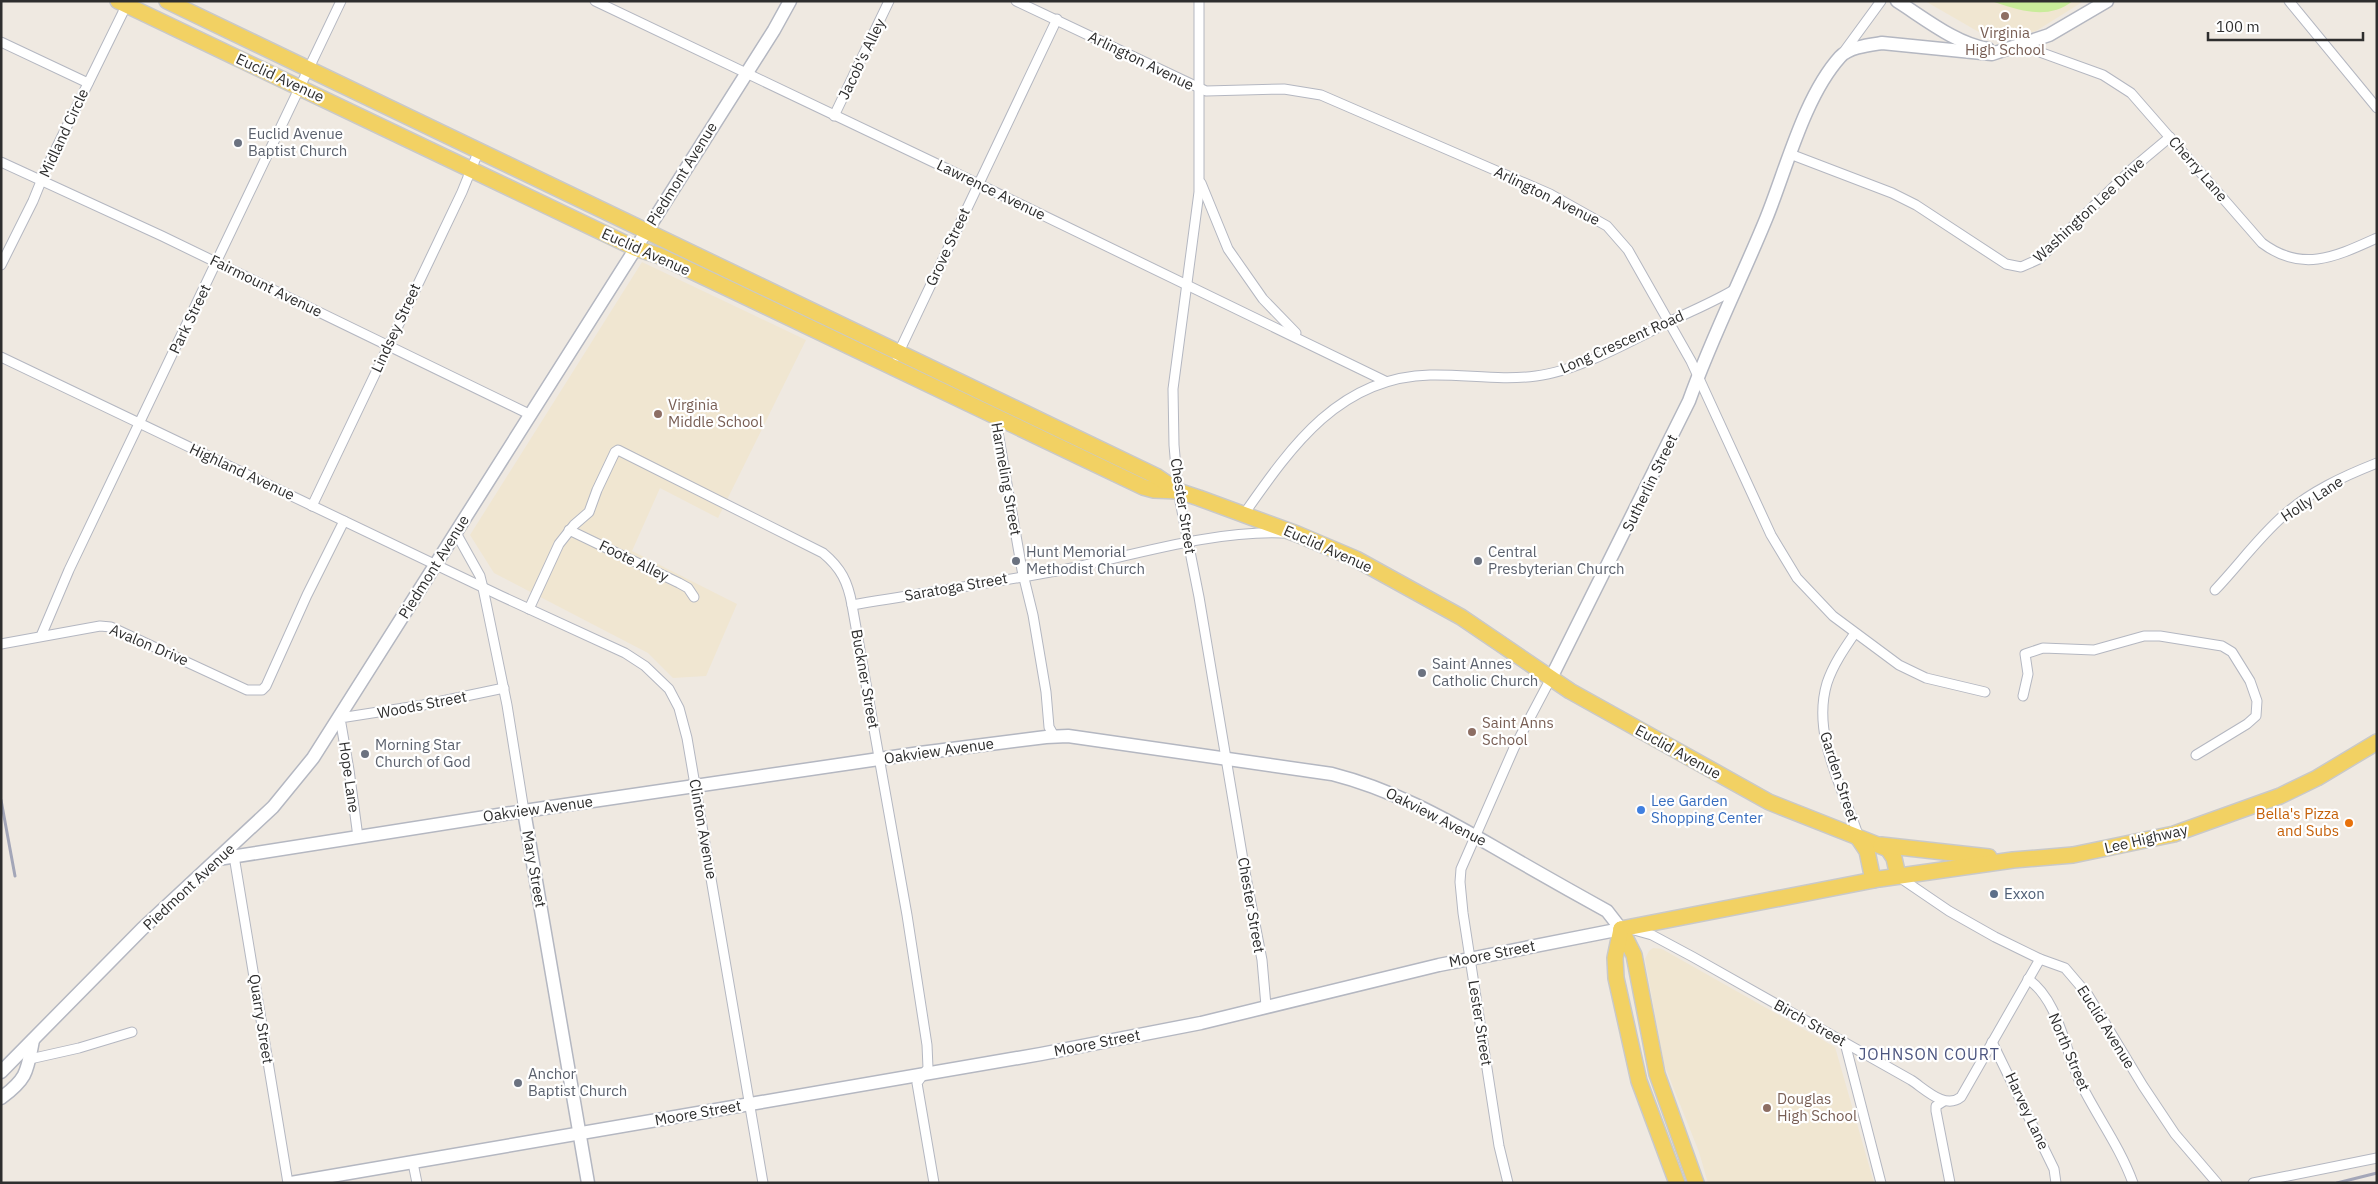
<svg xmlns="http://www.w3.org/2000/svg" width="2378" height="1184" font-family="'IBM Plex Sans',sans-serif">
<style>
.education{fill:#f0e6d1}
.pitch{fill:#c9ec9a}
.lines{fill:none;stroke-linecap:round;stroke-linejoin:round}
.street-casing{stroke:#b4b7c1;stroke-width:11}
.secondary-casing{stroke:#b4b7c1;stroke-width:15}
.primary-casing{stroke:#c9c9c9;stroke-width:18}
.street{stroke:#fff;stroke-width:9}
.secondary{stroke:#fff;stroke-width:12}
.primary{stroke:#f2d163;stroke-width:15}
.rail{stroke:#a3a6b8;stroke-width:3}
.education-dot{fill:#8d6e63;stroke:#fff;stroke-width:2}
.worship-dot{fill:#6b7280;stroke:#fff;stroke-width:2}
.shop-dot{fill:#3f7fe0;stroke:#fff;stroke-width:2}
.food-dot{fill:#e8710a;stroke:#fff;stroke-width:2}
.service-dot{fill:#5c6f8a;stroke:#fff;stroke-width:2}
.labels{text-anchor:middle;stroke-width:4.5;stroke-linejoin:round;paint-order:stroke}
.education-label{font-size:15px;fill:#785e54;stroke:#fff;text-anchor:start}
.street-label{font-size:15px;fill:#2e2e2e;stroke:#fff}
.worship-label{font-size:15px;fill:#5b616d;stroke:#fff;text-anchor:start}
.shop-label{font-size:15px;fill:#366cbe;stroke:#fff;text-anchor:start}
.food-label{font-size:15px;fill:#c56008;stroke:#fff;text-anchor:end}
.service-label{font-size:15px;fill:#4e5e75;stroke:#fff;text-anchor:start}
.neighbourhood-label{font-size:16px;letter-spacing:1px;fill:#4d5680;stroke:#fff}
</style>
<rect width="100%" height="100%" fill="#efe9e1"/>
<g class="education">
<polygon points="1925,1 2084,1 2036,31 2011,36 1984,35"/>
<polygon points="642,262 806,340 718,518 660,488 632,551 737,604 706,676 673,678 648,653 494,573 470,535"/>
<polygon points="1653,948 1662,949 1835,1047 1874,1183 1708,1183 1699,1152 1664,1064 1645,959 1649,951"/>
</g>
<path class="pitch" d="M1991,1h82c-26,20 -54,9 -82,0z"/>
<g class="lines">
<defs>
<g id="street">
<polyline points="595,1 933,162 1385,381"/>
<polyline points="1016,1 1206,91 1284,89 1321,95 1550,194 1607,226 1628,250 1691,361 1771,535 1797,578 1833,616 1899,665 1926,678 1985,692"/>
<polyline points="1199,1 1199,192 1173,389 1174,445 1178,491 1199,597 1245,872 1262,960 1266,1006"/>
<polyline points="2289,1 2377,108"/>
<polyline points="1,42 88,83"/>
<path d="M2023,46l80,29 28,18 131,150c40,30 73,14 115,-5"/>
<polyline points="1843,53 1881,1"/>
<polyline points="834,116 889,1"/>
<polyline points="1790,154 1892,193 1916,205 2006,264 2021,267 2039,259 2133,168 2170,137"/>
<polyline points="1,162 162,236 529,414"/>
<polyline points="1201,183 1228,249 1263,299 1296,333"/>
<polyline points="1,265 33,201 46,169 128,2"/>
<polyline points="897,356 1057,19"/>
<polyline points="1,357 501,596 625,653 645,666 669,689 679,708 687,738 763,1183"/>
<polyline points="995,415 1022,570 1033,615 1046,692 1049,727 1054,736"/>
<polyline points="312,506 462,192 479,150"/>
<path d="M1244,514c47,-67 95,-137 186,-139 35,-1 70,6 106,1 42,-5 95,-35 133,-54 22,-11 47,-21 68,-34"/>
<polyline points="569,530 679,583 688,588 694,597"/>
<polyline points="456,533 480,576 483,588 507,705 524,811"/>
<path d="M2215,590c23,-24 43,-52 68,-74 26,-24 61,-40 94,-53"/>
<path d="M852,605c70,-12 140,-22 210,-35 69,-14 151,-40 221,-37"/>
<path d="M529,609l30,-65 15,-19 15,-13 8,-22 18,-38 3,-2 205,103c18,15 25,29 29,52l55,310 20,130 1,23 -11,15 17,100"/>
<path d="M1855,633c-11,16 -22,32 -28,50 -16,53 17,106 32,155"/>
<polyline points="41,636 69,570 341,1"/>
<polyline points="1,644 100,626 111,627 247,690 262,690 266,686 307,595 344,521"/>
<polyline points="2023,696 2028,674 2025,654 2043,648 2094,650 2144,636 2160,636 2222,646 2232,652 2250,681 2257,701 2256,716 2247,724 2196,755"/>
<polyline points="358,837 349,770 340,718 423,705 504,688"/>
<polyline points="234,856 288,1183"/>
<polyline points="1899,877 1949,911 1995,937 2040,959 2065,968 2088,995 2143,1086 2175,1134 2217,1183"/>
<path d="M1634,930l18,5 41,22 218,123c14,9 34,30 50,17l79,-138"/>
<path d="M2028,979c32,23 36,71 53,105 17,34 39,63 52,99"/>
<polyline points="1992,1042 2054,1169 2056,1183"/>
<polyline points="1845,1043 1881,1183"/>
<polyline points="30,1059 79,1048 132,1032"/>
<polyline points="1944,1101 1936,1106 1936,1111 1950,1183"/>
<polyline points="413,1163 417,1183"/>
<polyline points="1508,1183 1499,1146 1463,913 1460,882 1461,869 1514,748 1551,678"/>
<polyline points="2253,1183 2377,1158"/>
</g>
<g id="secondary">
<path d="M1897,1c27,17 59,43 91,48"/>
<path d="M1551,678l138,-277c22,-62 52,-121 77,-182 20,-49 38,-122 74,-162 9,-10 29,-12 42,-14l110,11 57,-19 58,-34"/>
<polyline points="524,811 588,1183"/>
<path d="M218,859l306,-48 396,-58 126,-16 22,-1 264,38c59,15 110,43 162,73 38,22 75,43 113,64l14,18 -182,36 -238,58 -160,31 -750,129"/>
<polyline points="1,1072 142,929 273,807 313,758 774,30 790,1"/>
<path d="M1,1098c27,-20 26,-27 32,-58"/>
</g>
<g id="primary">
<polyline points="118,1 635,248 660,256 738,293 1143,487 1154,490 1178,491 1199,498 1297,534 1356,559 1461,617 1570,691 1769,802 1888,849 1894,858 1898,876"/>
<polyline points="167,1 1156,476 1178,491"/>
<polyline points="1859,839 1867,851 1873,880"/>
<polyline points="1881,845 1989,857"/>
<polyline points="1621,929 1879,879 2013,860 2073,855 2174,834 2280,796 2317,778 2377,742"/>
<polyline points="1621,929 1634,955 1657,1074 1696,1183"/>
<polyline points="1621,929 1615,958 1616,978 1639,1081 1677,1183"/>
</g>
</defs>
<use href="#street" class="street-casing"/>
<use href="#secondary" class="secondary-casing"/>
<use href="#primary" class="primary-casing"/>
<use href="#street" class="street"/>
<use href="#secondary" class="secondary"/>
<use href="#primary" class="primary"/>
<g class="rail">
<polyline points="1,800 15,876"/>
<polyline points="2337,1183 2377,1173"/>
</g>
</g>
<g class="education-dot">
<circle cx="2005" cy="16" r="5"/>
<circle cx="658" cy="414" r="5"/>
<circle cx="1472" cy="732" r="5"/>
<circle cx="1767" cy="1108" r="5"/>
</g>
<g class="worship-dot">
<circle cx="238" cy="143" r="5"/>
<circle cx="1016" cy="561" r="5"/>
<circle cx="1478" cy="561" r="5"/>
<circle cx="1422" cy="673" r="5"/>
<circle cx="365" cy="754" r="5"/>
<circle cx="518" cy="1083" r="5"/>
</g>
<circle class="shop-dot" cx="1641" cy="810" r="5"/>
<circle class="food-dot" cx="2349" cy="823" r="5"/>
<circle class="service-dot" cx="1994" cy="894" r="5"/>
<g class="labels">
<g class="education-label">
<text x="2005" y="38" text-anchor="middle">Virginia<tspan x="2005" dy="17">High School</tspan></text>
<text x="668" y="410">Virginia<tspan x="668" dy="17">Middle School</tspan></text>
<text x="1482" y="728">Saint Anns<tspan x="1482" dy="17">School</tspan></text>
<text x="1777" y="1104">Douglas<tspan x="1777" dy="17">High School</tspan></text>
</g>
<g class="street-label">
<text transform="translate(862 59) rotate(-64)" y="5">Jacob's Alley</text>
<text transform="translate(1141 61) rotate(26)" y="5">Arlington Avenue</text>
<text transform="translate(280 78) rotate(25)" y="5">Euclid Avenue</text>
<text transform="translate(64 133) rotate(-65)" y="5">Midland Circle</text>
<text transform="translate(2198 169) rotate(49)" y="5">Cherry Lane</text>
<text transform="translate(682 174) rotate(-58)" y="5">Piedmont Avenue</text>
<text transform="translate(991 190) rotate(26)" y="5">Lawrence Avenue</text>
<text transform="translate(1547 196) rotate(26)" y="5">Arlington Avenue</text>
<text transform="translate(2089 210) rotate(-43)" y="5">Washington Lee Drive</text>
<text transform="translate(948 247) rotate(-65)" y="5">Grove Street</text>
<text transform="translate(646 252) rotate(24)" y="5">Euclid Avenue</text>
<text transform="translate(266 286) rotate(26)" y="5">Fairmount Avenue</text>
<text transform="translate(190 319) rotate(-64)" y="5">Park Street</text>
<text transform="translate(396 328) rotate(-65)" y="5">Lindsey Street</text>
<text transform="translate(1622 342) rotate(-24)" y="5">Long Crescent Road</text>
<text transform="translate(242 472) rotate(25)" y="5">Highland Avenue</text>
<text transform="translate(1006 479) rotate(80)" y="5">Harmeling Street</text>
<text transform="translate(1650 483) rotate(-64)" y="5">Sutherlin Street</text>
<text transform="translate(2312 499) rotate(-33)" y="5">Holly Lane</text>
<text transform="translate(1183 506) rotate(81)" y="5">Chester Street</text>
<text transform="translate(1328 549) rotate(24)" y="5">Euclid Avenue</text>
<text transform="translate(634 561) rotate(26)" y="5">Foote Alley</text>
<text transform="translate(434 567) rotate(-58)" y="5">Piedmont Avenue</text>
<text transform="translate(956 587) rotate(-10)" y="5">Saratoga Street</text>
<text transform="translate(149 645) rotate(23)" y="5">Avalon Drive</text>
<text transform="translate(865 679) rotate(80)" y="5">Buckner Street</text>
<text transform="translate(422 705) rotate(-11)" y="5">Woods Street</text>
<text transform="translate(939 751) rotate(-8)" y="5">Oakview Avenue</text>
<text transform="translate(1678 752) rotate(29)" y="5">Euclid Avenue</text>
<text transform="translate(349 777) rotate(82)" y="5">Hope Lane</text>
<text transform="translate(1839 777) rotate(72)" y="5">Garden Street</text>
<text transform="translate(538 809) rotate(-8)" y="5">Oakview Avenue</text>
<text transform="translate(1436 817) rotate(27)" y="5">Oakview Avenue</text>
<text transform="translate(703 829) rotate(80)" y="5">Clinton Avenue</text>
<text transform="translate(2146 839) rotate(-13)" y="5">Lee Highway</text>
<text transform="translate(534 869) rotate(80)" y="5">Mary Street</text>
<text transform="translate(189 887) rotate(-43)" y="5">Piedmont Avenue</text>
<text transform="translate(1251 905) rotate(80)" y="5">Chester Street</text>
<text transform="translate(1492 954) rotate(-11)" y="5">Moore Street</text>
<text transform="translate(261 1019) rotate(81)" y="5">Quarry Street</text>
<text transform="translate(1480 1023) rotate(81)" y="5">Lester Street</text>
<text transform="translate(1810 1023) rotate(29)" y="5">Birch Street</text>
<text transform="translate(2106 1027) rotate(58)" y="5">Euclid Avenue</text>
<text transform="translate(1097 1043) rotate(-11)" y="5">Moore Street</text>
<text transform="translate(2069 1052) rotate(67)" y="5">North Street</text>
<text transform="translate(2027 1111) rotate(65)" y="5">Harvey Lane</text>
<text transform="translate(698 1113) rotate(-10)" y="5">Moore Street</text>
</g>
<g class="worship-label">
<text x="248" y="139">Euclid Avenue<tspan x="248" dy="17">Baptist Church</tspan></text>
<text x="1026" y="557">Hunt Memorial<tspan x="1026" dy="17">Methodist Church</tspan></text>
<text x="1488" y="557">Central<tspan x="1488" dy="17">Presbyterian Church</tspan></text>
<text x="1432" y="669">Saint Annes<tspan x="1432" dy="17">Catholic Church</tspan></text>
<text x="375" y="750">Morning Star<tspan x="375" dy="17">Church of God</tspan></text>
<text x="528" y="1079">Anchor<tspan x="528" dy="17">Baptist Church</tspan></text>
</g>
<g class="shop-label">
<text x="1651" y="806">Lee Garden<tspan x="1651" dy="17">Shopping Center</tspan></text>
</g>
<g class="food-label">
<text x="2339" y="819">Bella's Pizza<tspan x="2339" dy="17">and Subs</tspan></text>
</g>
<g class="service-label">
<text x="2004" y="899">Exxon</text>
</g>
<g class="neighbourhood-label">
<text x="1929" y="1060">JOHNSON COURT</text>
</g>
</g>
<rect width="2378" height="1184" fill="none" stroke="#2e2e2e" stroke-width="5"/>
<path d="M2208 32v8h155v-8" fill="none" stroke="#2e2e2e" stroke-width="2.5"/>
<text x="2216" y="32" font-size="15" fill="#2e2e2e" stroke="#ffffff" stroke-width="4" paint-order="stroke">100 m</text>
</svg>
